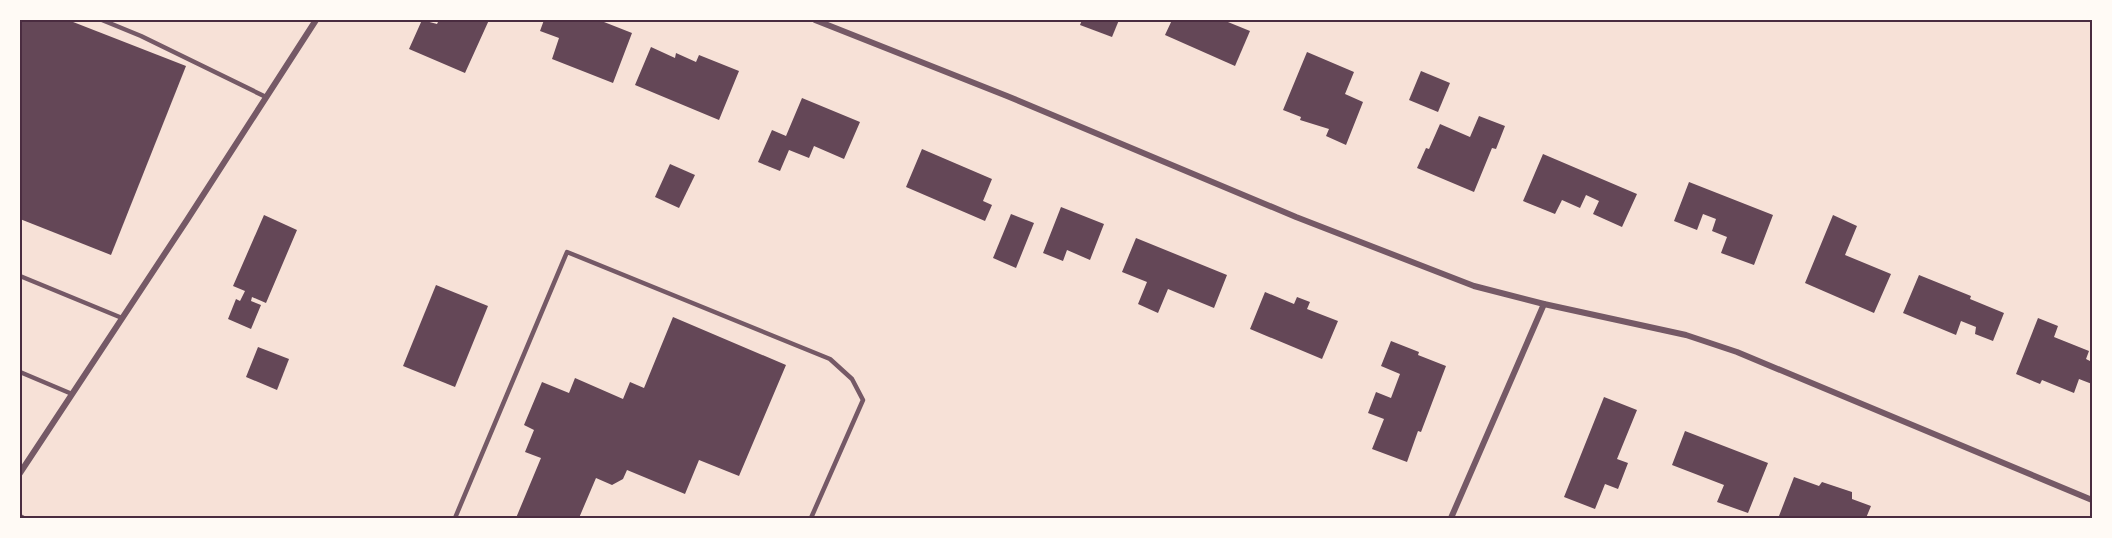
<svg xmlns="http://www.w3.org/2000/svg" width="2112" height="538" font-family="Merriweather,serif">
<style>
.building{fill:#644757}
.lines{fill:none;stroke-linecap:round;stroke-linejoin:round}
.service{stroke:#755966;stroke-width:4.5}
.minor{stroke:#755966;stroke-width:6}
.neatline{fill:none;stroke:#4a2c40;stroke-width:2}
</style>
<rect width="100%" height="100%" fill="#f7e1d7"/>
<g class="building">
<polygon points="20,20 68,20 186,66 111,255 20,219"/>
<polygon points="422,20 437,24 439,20 489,20 465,73 409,49"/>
<polygon points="544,20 605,20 604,22 632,33 613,83 552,59 559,38 540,31"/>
<polygon points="1082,20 1119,20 1112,37 1080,25"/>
<polygon points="1172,20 1223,20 1250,31 1235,66 1165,35"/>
<polygon points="651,47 675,58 676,53 696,62 699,55 739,71 719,120 635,85"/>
<polygon points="1307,52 1354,72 1345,94 1363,102 1346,145 1326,136 1329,129 1300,120 1301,117 1283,110"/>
<polygon points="1421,71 1450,83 1438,112 1409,100"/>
<polygon points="802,98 860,122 844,159 814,146 809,158 789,150 780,171 758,162 772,130 786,136"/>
<polygon points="1479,116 1505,126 1496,149 1492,148 1474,192 1417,168 1426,148 1429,149 1440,124 1470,137"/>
<polygon points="922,149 992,179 983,201 992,205 985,221 906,187"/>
<polygon points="1543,154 1637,194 1622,227 1593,214 1599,201 1586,195 1580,208 1562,200 1555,214 1523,201"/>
<polygon points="670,164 695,175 679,208 655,197"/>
<polygon points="1689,182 1773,215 1754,265 1721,253 1727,237 1712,231 1716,219 1703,214 1697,230 1674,221"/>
<polygon points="1061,207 1104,224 1090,260 1067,250 1063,261 1043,253"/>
<polygon points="1011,214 1034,223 1016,268 993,258"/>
<polygon points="264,215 297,230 266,303 252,297 251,301 261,305 251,329 228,319 236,299 240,301 245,291 233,286"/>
<polygon points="1833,215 1857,226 1845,255 1891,274 1874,313 1805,283"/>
<polygon points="1136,238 1227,275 1214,308 1168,289 1158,313 1138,304 1147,282 1122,272"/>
<polygon points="1919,275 1971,296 1970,299 2004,313 1993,341 1975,334 1976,327 1961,321 1956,335 1903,313"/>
<polygon points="436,285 488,306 455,387 403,366"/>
<polygon points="1265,292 1294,304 1297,297 1310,302 1307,309 1338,321 1322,359 1250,329"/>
<polygon points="673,317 786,365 739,476 699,460 685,494 627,470 623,479 612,485 596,478 579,518 516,518 541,458 525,452 534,430 524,425 542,382 569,393 575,378 623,399 630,382 644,388"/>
<polygon points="2038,318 2058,326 2054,337 2089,351 2086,359 2092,362 2092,384 2079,379 2074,393 2042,380 2040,384 2016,374"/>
<polygon points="1391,341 1419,352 1418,355 1446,366 1421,432 1418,431 1407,462 1372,449 1384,419 1368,413 1376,392 1391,398 1400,374 1381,366"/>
<polygon points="258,347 289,359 277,390 246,377"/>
<polygon points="1604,397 1637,410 1617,459 1628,463 1618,489 1605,484 1595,509 1564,497"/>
<polygon points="1685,431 1768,463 1748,513 1717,502 1724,485 1672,465"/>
<polygon points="1794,477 1819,486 1822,482 1852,492 1852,499 1871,506 1866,518 1786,518 1779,516"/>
</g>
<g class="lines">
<g class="service">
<polyline points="102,20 141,36 266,97"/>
<polyline points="20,276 122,318"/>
<polyline points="20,372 72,394"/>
<polyline points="455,518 567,252 830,359 852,379 863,400 811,518"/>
</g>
<g class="minor">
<polyline points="815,20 1007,96 1296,217 1474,286 1544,304 1686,335 1737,352 2092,500"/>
<polyline points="20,473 187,220 316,20"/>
<polyline points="20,517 22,518"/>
<polyline points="1451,518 1544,304"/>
</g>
</g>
<rect width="2112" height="538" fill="none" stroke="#fffaf5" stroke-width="42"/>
<rect x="21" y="21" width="2070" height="496" class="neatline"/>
</svg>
